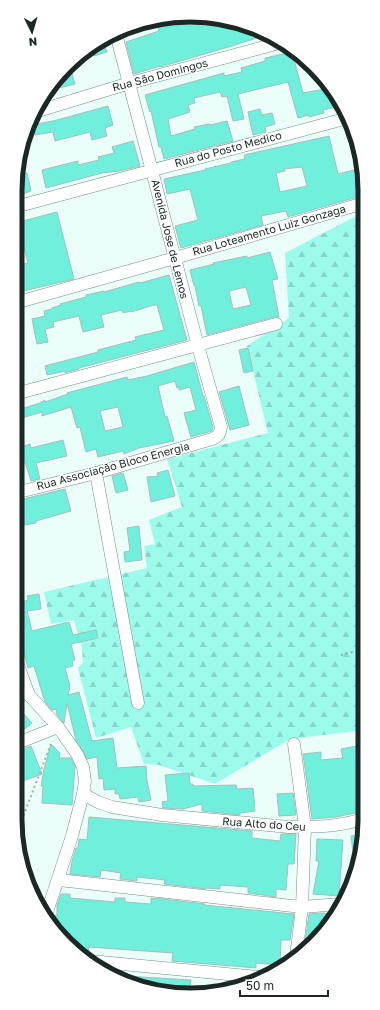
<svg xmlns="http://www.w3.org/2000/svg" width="380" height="1010" font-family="'Golos Text',sans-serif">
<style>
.forest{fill:url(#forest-firs)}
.building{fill:#70efdd;stroke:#a1c1bb;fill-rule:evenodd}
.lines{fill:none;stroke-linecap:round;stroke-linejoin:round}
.minor-casing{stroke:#73918c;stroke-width:13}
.path{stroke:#a2b3af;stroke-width:2;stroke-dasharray:2 3;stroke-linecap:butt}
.minor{stroke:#fff;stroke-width:12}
.labels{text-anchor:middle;stroke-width:3;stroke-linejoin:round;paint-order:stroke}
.street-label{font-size:11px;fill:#1b2825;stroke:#fff}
.rim{fill:none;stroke:#1b2825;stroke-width:5}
</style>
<defs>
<pattern id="forest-firs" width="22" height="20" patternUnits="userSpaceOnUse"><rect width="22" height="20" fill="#9cfbeb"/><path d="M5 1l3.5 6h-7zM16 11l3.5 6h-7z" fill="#86d7c9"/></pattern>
</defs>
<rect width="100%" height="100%" fill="#ebfefa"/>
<polygon class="forest" points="364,212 365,730 290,739 215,784 159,765 144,764 131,727 96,738 78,668 83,663 82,648 74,620 51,624 44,592 147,568 144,546 155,544 149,520 182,507 167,459 268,433 247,346 289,318 285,253"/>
<g class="building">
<polygon points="167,16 224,20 226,26 238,22 266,35 232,46 160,67 160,66 134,74 126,42 159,31 156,20"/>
<polygon points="102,39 107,52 94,56 92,48"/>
<polygon points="292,52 303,93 330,88 341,106 323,110 324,113 309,117 309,115 298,118 288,82 238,94 244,119 233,121 227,96 222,97 220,92 194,98 195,103 188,105 190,112 168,119 171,136 195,129 194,127 210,124 210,125 227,121 233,141 164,159 161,147 159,147 151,111 150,112 145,95 224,73 224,76 242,72 241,68 265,61 265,58"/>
<polygon points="70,67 75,84 47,91 51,83"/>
<polygon points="108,106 113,125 105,128 107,136 92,140 90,132 55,141 53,132 35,135 33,125 57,120"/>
<polygon points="260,109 262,115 272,113 275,124 265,127 266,132 253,135 248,112"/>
<path d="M329,136l9,38 16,-4 7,26 -73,21 -2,-6 -25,5 2,9 -82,23 -6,-22 23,-6 -8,-31 -23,5 -3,-15 32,-7 9,-2v-1l26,-6v-1l14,-3 -1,-4zM302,167l5,19 -27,6 -4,-19 9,-2 -1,-2z"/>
<polygon points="133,141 140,166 119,171 102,173 46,188 42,170 78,161 78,165 99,160 98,157 114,153 112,147"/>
<polygon points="24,172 25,173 27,173 31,191 15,197 17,174"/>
<polygon points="57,212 74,279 15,293 15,266 28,263 23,244 15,247 15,223"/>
<path d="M270,252l8,27 -6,1 7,37h-5l-67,18 -6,-29h-2l-4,-20h-1l-4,-16 24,-6 -1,-1 34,-7v2zM246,287l5,18 -18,4 -4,-18z"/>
<polygon points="169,275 187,340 79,368 79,369 68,372 65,373 65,371 47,375 45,366 98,352 98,350 136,340 135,337 164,330 157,305 154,305 131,312 131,311 123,313 122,310 101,315 104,327 83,332 79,316 53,322 54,327 45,329 48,342 37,344 32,319 45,316 44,311 52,309 52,308 61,305 60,304 86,297 86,295 104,291 104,292 139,282 140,283"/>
<polygon points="248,348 253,371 244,373 239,350"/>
<path d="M194,362l9,34h1l9,31 -1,4 -11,3 -10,3 -7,-24 12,-3 -6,-23 -11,3v-3l-2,1 -2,-7 -17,5 7,31 2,-1 7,25 -35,7 -15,6 -1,-3 -25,6 -2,-8 -10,3 -6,-25 -3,1 -6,-21 -29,9v-4l-27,8v-9l25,-8 5,-3v2l23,-8 -1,-1 60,-16 1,3 19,-4zM118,407l5,20 -18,4 -5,-20z"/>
<polygon points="239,386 249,425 230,430 219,392"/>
<polygon points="63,440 67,456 36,463 40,479 31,481 25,462 15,463 15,449 30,444 31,448"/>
<polygon points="168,470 175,496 151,502 147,477 158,476 157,473"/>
<polygon points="123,473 128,490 116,493 112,476"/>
<polygon points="65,489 71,511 36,521 36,523 25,525 19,500"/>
<polygon points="139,526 142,560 125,562 124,552 130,551 127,528"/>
<polygon points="39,594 41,609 27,611 32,631 69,622 73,635 96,630 98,638 71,644 75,660 72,661 73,666 65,668 70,686 68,695 79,692 92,741 113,738 117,768 146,766 147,781 151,800 139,802 138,797 120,799 119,794 115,794 115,789 104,790 103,778 99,779 97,757 87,759 76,740 67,703 64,723 57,715 56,709 52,710 45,702 34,666 28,668 19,635 15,636 15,604 28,600 27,596"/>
<polygon points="15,704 32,723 19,734 15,736"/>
<polygon points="51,744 60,753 59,758 71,758 75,767 72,805 42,803 43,786 41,786 44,769"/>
<polygon points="31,746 42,774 15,784 15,752"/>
<polygon points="356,746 363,777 365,776 365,811 336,817 312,819 303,754 321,752 321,760 343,758 341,749"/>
<polygon points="189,773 190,784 193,784 193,786 236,785 237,789 253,788 255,811 240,813 240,815 202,811 202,804 183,809 163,808 162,802 168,801 165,775"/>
<polygon points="293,793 296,815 279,816 277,794"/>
<polygon points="89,817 252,831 252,838 280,841 281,834 296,834 294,864 288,864 286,890 276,889 276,897 248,893 248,887 220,885 220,889 206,888 206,889 164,884 165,880 137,877 137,881 120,879 121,873 101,870 100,877 70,874 72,861 76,848 78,848 79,839 87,840"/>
<polygon points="363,834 359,866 357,869 355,869 351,836"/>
<polygon points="317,839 343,840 339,896 313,894 319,861 316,861"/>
<polygon points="61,894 70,894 70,898 115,902 115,898 125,898 125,902 151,904 151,898 163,899 205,904 204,905 294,914 290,940 281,940 280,965 256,963 256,968 172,961 173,953 89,947 88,952 77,951 58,935 53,926 54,915 57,916 57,905"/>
<polygon points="322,913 335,914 329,926 304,949 309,914"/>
<polygon points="125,976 191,980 190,993 167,993 124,979"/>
</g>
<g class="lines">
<defs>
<g id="minor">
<polyline points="38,111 130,83 283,42"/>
<polyline points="15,207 348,118"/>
<polyline points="15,303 175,258 364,203"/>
<polyline points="15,394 276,324"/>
<polyline points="96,473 138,703"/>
<path d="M15,493l81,-20 116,-34c6,-2 8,-5 9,-12l-23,-81 -82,-312"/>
<polyline points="15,657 29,695 58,727 77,754 83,767 85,781 83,794 72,836 46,915"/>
<polyline points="15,689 29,695"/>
<polyline points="15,744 58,727"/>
<polyline points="294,744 305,827 302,907 296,957"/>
<path d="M83,794l15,8 14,5 50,8 127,12c25,0 52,0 76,-9"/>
<polyline points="59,880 302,907 340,904"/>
<polyline points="90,961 259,977"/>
</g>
</defs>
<use href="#minor" class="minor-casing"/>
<g class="path">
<polyline points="341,655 365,649"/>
<polyline points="18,835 23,817 52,741"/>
</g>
<use href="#minor" class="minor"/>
</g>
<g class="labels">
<g class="street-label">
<text transform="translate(160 75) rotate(-15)" y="4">Rua São Domingos</text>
<text transform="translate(228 149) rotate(-15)" y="4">Rua do Posto Medico</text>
<text transform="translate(269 230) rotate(-16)" y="4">Rua Loteamento Luiz Gonzaga</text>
<text transform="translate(170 239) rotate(76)" y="4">Avenida Jose de Lemos</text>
<text transform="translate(113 466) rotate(-15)" y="4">Rua Associação Bloco Energia</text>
<text transform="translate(264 824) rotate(4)" y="4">Rua Alto do Ceu</text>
</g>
</g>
<path d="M0 0H380V1010H0ZM190 22H190A168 168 0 0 1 358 190V820A168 168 0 0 1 190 988H190A168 168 0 0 1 22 820V190A168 168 0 0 1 190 22Z" fill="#fff" fill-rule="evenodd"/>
<path class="rim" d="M190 22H190A168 168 0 0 1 358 190V820A168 168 0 0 1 190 988H190A168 168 0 0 1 22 820V190A168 168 0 0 1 190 22Z"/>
<g transform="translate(32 32) rotate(175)" stroke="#ffffff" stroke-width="3" paint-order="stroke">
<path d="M0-3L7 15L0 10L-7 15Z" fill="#1b2825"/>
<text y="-6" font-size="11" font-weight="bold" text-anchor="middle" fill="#1b2825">N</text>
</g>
<path d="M240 990v6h88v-6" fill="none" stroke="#1b2825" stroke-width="2"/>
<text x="246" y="990" font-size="12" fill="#1b2825" stroke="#ffffff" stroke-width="3" paint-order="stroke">50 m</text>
</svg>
